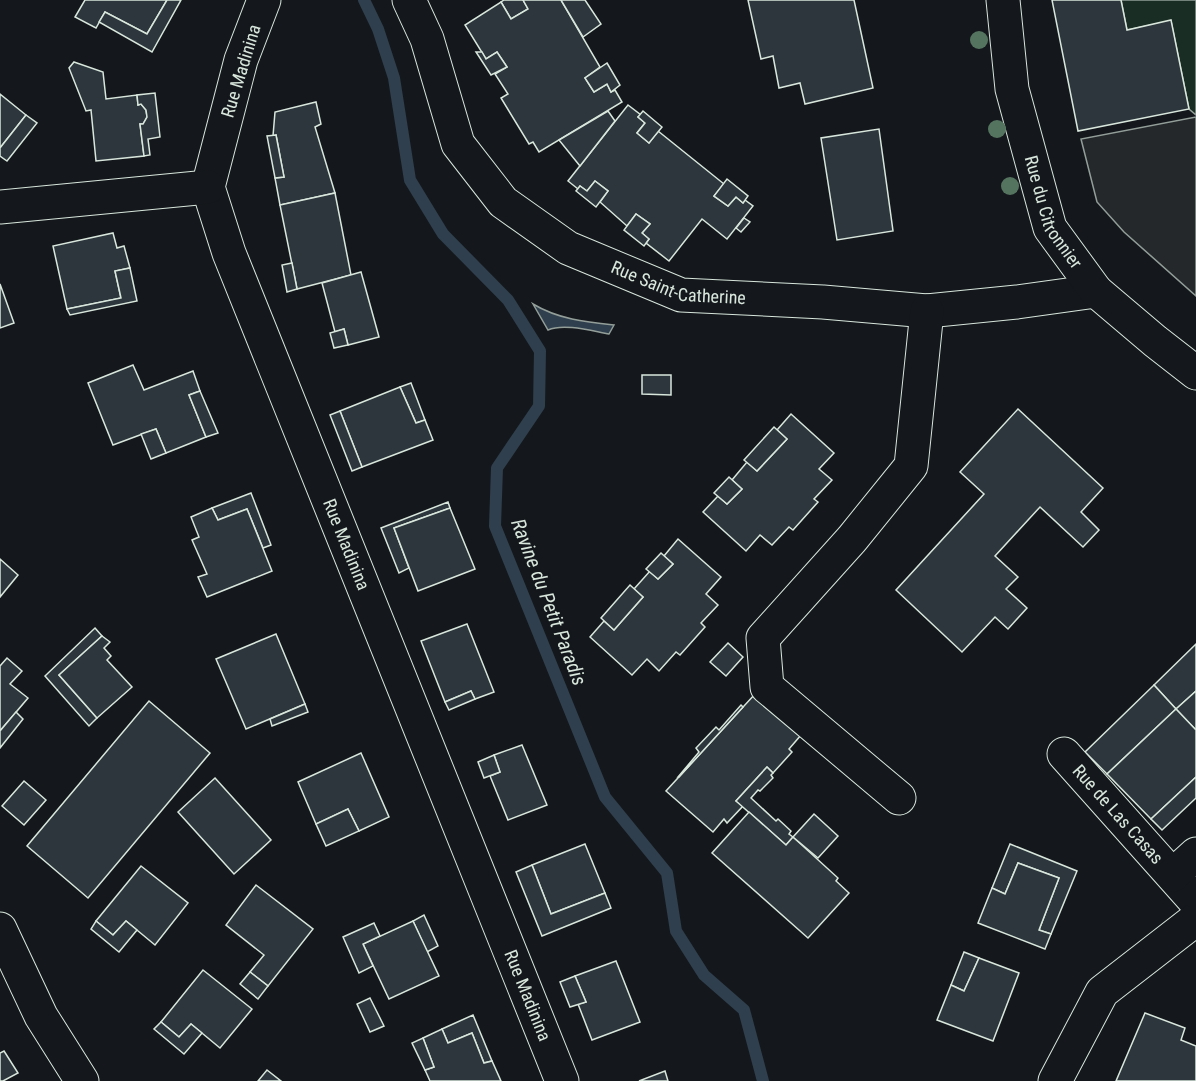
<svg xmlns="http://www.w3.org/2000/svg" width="1196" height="1081" font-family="'Roboto Condensed',sans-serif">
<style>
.green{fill:#1a2d24;stroke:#939e99;stroke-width:1.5}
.parking{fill:#24282b;stroke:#939e99;stroke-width:1.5}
.water{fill:#2f3f4d;stroke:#939e99;stroke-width:1.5}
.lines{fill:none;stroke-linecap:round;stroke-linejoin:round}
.stream{stroke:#2f3f4d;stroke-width:12}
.building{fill:#2c363c;stroke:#d8e6dc;stroke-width:1.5}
.minor-casing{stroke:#d8e6dc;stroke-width:35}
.minor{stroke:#14181c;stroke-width:33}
.tree{fill:#55745f}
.labels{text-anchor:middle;stroke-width:4.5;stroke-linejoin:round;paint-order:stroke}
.street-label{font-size:18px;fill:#d8e6dc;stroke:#14181c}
.water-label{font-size:20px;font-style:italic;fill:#d8e6dc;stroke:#14181c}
</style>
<rect width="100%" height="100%" fill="#14181c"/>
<polygon class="green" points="1121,0 1196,0 1196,115 1189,109 1171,21 1127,30"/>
<polygon class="parking" points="1196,117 1196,296 1124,232 1097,202 1081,139"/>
<path class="water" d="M533,304c25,15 52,18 81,21l-5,9c-17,-3 -45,-11 -61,-4z"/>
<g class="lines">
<polyline class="stream" points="364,0 378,29 394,78 410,180 443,234 508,300 540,351 539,406 497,468 495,526 605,797 667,873 676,931 704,975 744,1010 763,1081"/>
</g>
<g class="building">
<polygon points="85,0 167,0 147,34 105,12 96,28 75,17"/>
<polygon points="167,0 181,0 152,52 99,22 105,12 147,34"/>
<polygon points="504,0 523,0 528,9 511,19 501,2"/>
<polygon points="523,0 561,0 600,67 585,78 594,92 607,84 611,92 615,90 622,102 539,152 533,142 529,144 501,98 508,94 495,74 507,67 497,52 486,59 465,25 501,2 511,19 528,9"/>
<polygon points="561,0 585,0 601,24 583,37"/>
<polygon points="748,0 854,0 873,88 805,104 800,83 779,88 773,56 761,59"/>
<polygon points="1052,0 1121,0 1127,30 1171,20 1189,109 1078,131"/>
<polygon points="476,52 482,52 486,59 497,52 507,67 491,75"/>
<polygon points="74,62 103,72 106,99 137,95 138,105 141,104 146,110 147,117 143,124 140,124 144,156 96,161 91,110 86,111 69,68"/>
<polygon points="607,63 620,85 611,92 607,84 594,92 585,78"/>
<polygon points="155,93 160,137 148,139 150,155 144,156 140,124 143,124 147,117 146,110 141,104 138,105 137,95"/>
<polygon points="0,94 26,115 0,148"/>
<polygon points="316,102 321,124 315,127 335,193 280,205 275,178 284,177 276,135 273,136 275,112"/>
<polygon points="628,105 641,115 638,117 645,123 637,133 649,143 658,131 724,184 714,196 728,206 736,197 743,203 745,200 753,206 727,239 702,219 669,261 646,243 649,239 642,233 650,224 636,214 627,226 600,202 608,191 595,181 587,191 580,186 578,189 568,181"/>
<polygon points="608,111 615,121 580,166 559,140"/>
<polygon points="643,111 662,127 649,143 637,133 645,123 638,117"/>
<polygon points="26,115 37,123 7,161 0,156 0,148"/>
<polygon points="879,129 893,231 837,240 821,138"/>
<polygon points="276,135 284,177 275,178 267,136"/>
<polygon points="727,179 748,196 743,203 736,197 728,206 714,196"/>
<polygon points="595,181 608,191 596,207 576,191 580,186 587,191"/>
<polygon points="335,193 351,275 297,289 280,205"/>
<polygon points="636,214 650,224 642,233 649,239 644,246 624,230"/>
<polygon points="744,218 750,222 741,232 736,228"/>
<polygon points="113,233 117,248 124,246 130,268 115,271 121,298 67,309 53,246"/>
<polygon points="292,263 297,289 287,292 282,265"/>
<polygon points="130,268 137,301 70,315 67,309 121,298 115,271"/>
<polygon points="361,272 379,337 348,345 344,329 335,332 322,283"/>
<polygon points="0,284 14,323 0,328"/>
<polygon points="344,329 348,345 334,348 330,333"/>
<polygon points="133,365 144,390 193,371 200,391 189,395 206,437 166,453 156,429 113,445 88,383"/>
<polygon points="642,375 671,375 671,395 642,394"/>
<polygon points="411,383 425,420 416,423 400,387"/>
<polygon points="400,387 416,423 425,420 433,440 362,467 340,411"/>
<polygon points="200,391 218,433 206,437 189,395"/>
<polygon points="1018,409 1103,488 1081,512 1099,530 1083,547 1040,507 995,556 1018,577 1006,589 1027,608 1008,629 995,617 962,652 896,590 984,494 960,472"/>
<polygon points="340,411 362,467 352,471 330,415"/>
<polygon points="791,414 834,453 819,469 832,480 814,499 818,502 793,530 789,527 772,545 760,535 746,551 703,512 718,496 727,504 742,489 732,480 747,462 757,471 787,439 777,430"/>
<polygon points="774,427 787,439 757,471 744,460"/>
<polygon points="156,429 166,453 151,459 141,434"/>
<polygon points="729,477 742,489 727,504 714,493"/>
<polygon points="251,493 271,545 263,548 247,509 218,520 212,508"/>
<polygon points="448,502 450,508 394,528 409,568 399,573 381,528"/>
<polygon points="212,508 218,520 247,509 272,571 207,597 198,577 207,574 192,540 199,537 191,517"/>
<polygon points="450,508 475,569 418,591 394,528"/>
<polygon points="678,539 721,577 706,594 718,605 701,623 705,627 680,655 676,652 659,671 647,659 632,675 590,637 604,621 614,630 643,597 634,589 650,571 658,579 673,564 664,556"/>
<polygon points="661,553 673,564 658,579 646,569"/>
<polygon points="0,559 18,575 0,597"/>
<polygon points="630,585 643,597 614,630 601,618"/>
<polygon points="467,624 494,692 475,699 471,691 445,702 421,641"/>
<polygon points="95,628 102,636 59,675 97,718 89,726 45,676"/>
<polygon points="276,634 305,704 246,729 216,659"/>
<polygon points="102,636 110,642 104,648 111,656 107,660 132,687 97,718 59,675"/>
<polygon points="728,643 743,657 726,676 710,662"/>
<polygon points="1196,644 1196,691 1176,709 1154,685"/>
<polygon points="7,658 22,671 10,684 28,698 0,731 0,666"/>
<polygon points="1154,685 1176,709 1107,774 1085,752"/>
<polygon points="471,691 475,699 449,710 445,702"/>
<polygon points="1196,691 1196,730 1176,709"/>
<polygon points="755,694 801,735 789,749 792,752 773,773 767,767 736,801 743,806 727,823 724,819 713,832 666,791"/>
<polygon points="149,701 210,753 88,898 27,846"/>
<polygon points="305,704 308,712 272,726 270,719"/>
<polygon points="741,705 743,707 679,777 678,777 699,752 696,748 716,727 719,730"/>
<polygon points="1176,709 1196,730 1196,777 1151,819 1107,774"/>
<polygon points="16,712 23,719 0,748 0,731"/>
<polygon points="522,745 547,805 508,820 490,776 500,772 494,755"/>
<polygon points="361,753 389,817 359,831 348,809 316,824 298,782"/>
<polygon points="494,755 500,772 484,778 478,762"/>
<polygon points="767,767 773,773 771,775 773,778 760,791 758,790 751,798 776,821 778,819 791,831 789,834 793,837 786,845 736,801"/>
<polygon points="1196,777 1196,798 1162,830 1151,819"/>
<polygon points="215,778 271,840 234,874 178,812"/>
<polygon points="24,781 46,800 24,825 2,806"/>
<polygon points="348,809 359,831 326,846 316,824"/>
<polygon points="749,812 786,845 793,837 838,878 836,881 849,893 808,938 712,853"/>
<polygon points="814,814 838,836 818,858 793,837"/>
<polygon points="585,844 605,893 551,914 532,865"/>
<polygon points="1010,844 1077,871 1051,934 1039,930 1059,878 1018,863 1005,894 992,888"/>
<polygon points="1018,863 1059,878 1039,930 1051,934 1045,949 978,923 992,888 1005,894"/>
<polygon points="532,865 551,914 605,893 611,908 542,936 516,872"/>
<polygon points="141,866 188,903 155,945 126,921 113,935 96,921"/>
<polygon points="256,885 313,929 268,986 250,972 264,955 226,925"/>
<polygon points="424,915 438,946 427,952 413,921"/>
<polygon points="96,921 113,935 126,921 137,930 119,952 91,929"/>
<polygon points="413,921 439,976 389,999 363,944"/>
<polygon points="374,923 380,936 363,944 373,966 359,973 343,937"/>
<polygon points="964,952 979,958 964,991 951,985"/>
<polygon points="979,958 1019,973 993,1041 937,1020 951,985 964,991"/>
<polygon points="616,961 640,1022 592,1040 578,1004 586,1002 575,976"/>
<polygon points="203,970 252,1009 220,1048 191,1024 179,1037 161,1022"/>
<polygon points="250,972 268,986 258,999 240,984"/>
<polygon points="575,976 586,1002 570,1007 560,982"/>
<polygon points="370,998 384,1026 370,1032 357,1004"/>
<polygon points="1145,1013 1185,1028 1181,1040 1196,1046 1196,1081 1116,1081"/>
<polygon points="473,1015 492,1061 484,1063 472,1033 448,1043 442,1029"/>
<polygon points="161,1022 179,1037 191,1024 202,1033 184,1054 154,1029"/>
<polygon points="442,1029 448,1043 472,1033 484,1063 492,1061 501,1081 430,1081 425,1070 434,1067 423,1038"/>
<polygon points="423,1038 434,1067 425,1070 412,1043"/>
<polygon points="4,1051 18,1073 3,1081 0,1081 0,1053"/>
<polygon points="267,1070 281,1081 258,1081"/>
<polygon points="665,1071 668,1081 639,1081"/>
</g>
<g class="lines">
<defs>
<g id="minor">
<path id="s1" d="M264,0l-23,60 -33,127 21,66 333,828"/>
<path id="s2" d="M409,0l18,39 31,105 45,58 65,46 113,47 142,7 104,9 90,-9 79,-11"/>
<path id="s3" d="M1003,0l9,89 38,139 46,63 59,50 41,32"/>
<polyline points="0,207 208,187"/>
<path id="s4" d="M1064,754l132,148"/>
<polyline points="899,798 767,687 763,638 852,539 911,466 927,311"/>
<polyline points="1173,875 1196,854"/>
<polyline points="0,929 41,1016 82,1081"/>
<polyline points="1055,1081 1102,992 1196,919"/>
</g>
</defs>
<use href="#minor" class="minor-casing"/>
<use href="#minor" class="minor"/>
</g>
<g class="tree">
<circle cx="979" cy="40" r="9"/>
<circle cx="997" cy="129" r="9"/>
<circle cx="1010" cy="186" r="9"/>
</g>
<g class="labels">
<g class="street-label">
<text transform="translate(241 71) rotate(-73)" y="6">Rue Madinina</text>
<text dy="6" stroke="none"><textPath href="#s3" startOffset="220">Rue du Citronnier</textPath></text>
<text dy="6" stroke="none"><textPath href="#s2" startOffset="423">Rue Saint-Catherine</textPath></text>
<text dy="6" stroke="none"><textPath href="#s1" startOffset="579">Rue Madinina</textPath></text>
<text dy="6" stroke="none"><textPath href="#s4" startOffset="81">Rue de Las Casas</textPath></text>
<text dy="6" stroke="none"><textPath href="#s1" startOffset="1065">Rue Madinina</textPath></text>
</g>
<g class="water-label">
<text transform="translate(549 602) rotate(69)" y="7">Ravine du Petit Paradis</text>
</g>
</g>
</svg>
